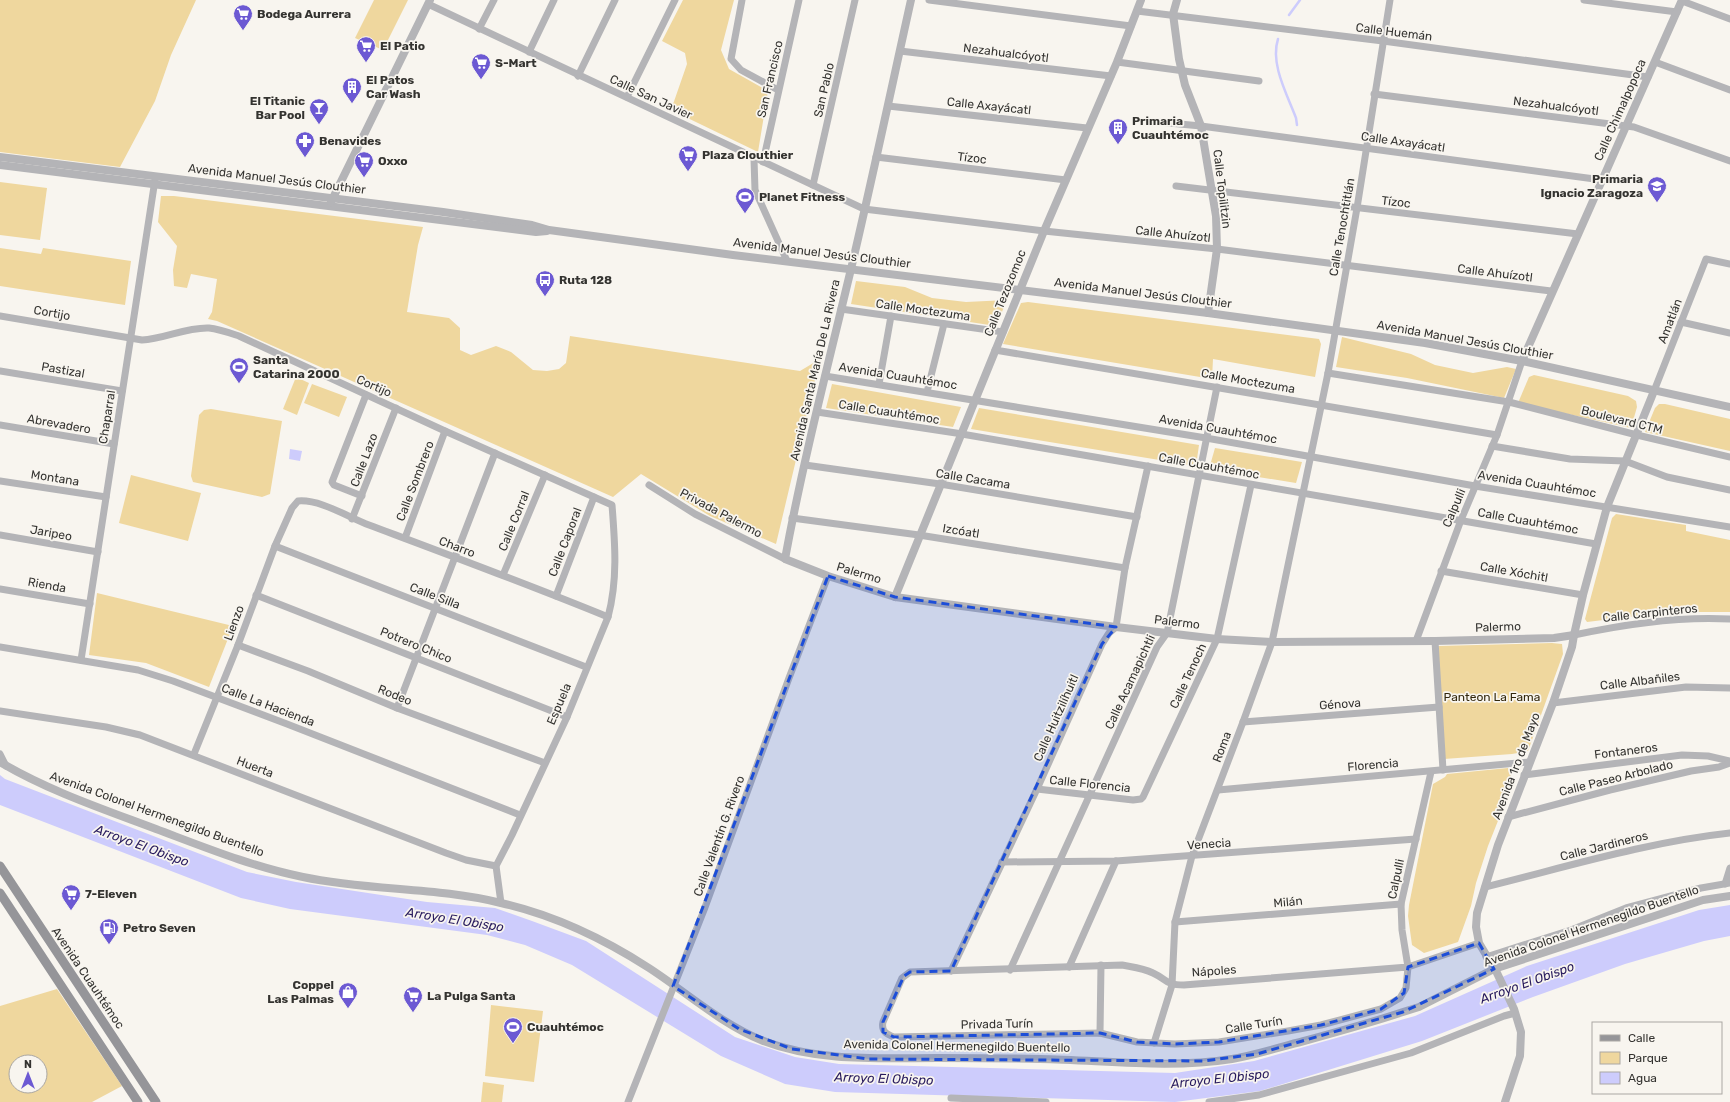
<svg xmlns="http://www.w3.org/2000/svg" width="1730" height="1102" font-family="Rubik,sans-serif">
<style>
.green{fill:#efd79e;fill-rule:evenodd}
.water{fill:#cdccfc}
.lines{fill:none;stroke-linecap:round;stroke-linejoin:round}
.stream{stroke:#cdccfc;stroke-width:2.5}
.minor{stroke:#b4b4b7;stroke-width:7}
.tertiary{stroke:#b4b4b7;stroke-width:8}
.secondary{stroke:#959599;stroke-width:9}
.marked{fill:#1d4ed8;fill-opacity:0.2;stroke:#1d4ed8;stroke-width:3;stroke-dasharray:8 5;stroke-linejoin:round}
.labels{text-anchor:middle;stroke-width:3.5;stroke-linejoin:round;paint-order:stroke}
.poi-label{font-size:12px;font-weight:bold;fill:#343330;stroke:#f8f5ef;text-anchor:start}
.street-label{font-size:12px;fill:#343330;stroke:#f8f5ef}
.park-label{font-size:12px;fill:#33280d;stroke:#f8f5ef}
.water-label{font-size:13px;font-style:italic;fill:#281b5e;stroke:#f8f5ef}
</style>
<rect width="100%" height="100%" fill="#f8f5ef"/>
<g class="green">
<polygon points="0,0 196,0 171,55 155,101 120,167 0,152"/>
<polygon points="374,0 408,0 383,50 355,38"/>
<polygon points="683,0 734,0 721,50 729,69 768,91 758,152 671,110 687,64 685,53 662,41"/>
<polygon points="0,182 47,188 40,240 0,235"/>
<polygon points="161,196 174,196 423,227 418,245 407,312 449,318 460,328 460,350 471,355 496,346 511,352 533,370 547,371 559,369 566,363 570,336 800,371 820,359 776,544 710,516 641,474 613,497 217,321 208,319 212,312 217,279 191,274 187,288 174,286 173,270 177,246 158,222"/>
<polygon points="0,248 41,254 43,248 131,261 125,305 0,286"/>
<polygon points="856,281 905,287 932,298 966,302 1007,300 996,326 851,304"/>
<polygon points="1028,302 1319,339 1321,344 1315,377 1213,359 1212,379 1003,344 1021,303"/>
<polygon points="1342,337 1411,354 1435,365 1473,373 1507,367 1516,369 1504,398 1407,378 1336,367"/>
<polygon points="1534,375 1628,396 1636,401 1637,407 1631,428 1518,403 1529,377"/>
<polygon points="296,377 309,383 297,415 283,409"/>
<polygon points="312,384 347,397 339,417 304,403"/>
<polygon points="832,384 961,407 953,427 826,408"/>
<polygon points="1659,404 1665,404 1730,419 1730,451 1645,432 1655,408"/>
<polygon points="979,408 1199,445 1196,466 971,429"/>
<polygon points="211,409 282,421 270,494 262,497 193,482 191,476 199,415 204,410"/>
<polygon points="1215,448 1302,462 1296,483 1209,469"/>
<polygon points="131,475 201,493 188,541 119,523"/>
<polygon points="1616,514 1686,525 1686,531 1730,540 1730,612 1669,612 1587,622 1585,619 1612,518"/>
<polygon points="97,593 233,626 209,687 146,663 89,655"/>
<polygon points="1552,643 1562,644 1563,654 1528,751 1512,754 1444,759 1438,646"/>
<polygon points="1508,768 1513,783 1488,846 1476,883 1471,906 1458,942 1424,953 1412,945 1408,916 1409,905 1433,784 1445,777 1447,774"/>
<path d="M57,989l65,97 -30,16h-92v-96zM16,1062h24v24h-24z"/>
<polygon points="491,1005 543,1011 534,1082 485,1076"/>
<polygon points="483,1082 504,1085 502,1102 481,1102"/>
</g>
<g class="water">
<polygon points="290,449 302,451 300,461 289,459"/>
<polygon points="0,775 5,779 247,872 296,882 427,902 495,908 532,921 586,941 735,1037 795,1057 839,1064 1175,1073 1254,1061 1415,1016 1527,966 1699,910 1730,905 1730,936 1704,941 1625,964 1533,997 1422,1041 1260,1091 1175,1102 835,1092 785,1084 721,1056 572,965 525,945 487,935 290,909 241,898 0,805"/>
</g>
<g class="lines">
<g class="stream">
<polyline points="1289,15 1300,0"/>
<path d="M1278,39c-8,25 9,55 18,79l1,7"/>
</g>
<g class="minor">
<polyline points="742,0 731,59 741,70 778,90"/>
<polyline points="929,0 1131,26"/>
<polyline points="1584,0 1677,12"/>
<polyline points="1682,1 1730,19"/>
<polyline points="428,4 864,209 1044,231 1217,249 1551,291"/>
<polyline points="1137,11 1383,41 1648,77"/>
<polyline points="479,29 494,0"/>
<polyline points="900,51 1111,76"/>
<polyline points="529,52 554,0"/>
<polyline points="1117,62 1259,81"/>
<polyline points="1655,62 1730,90"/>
<polyline points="578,76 615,0"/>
<polyline points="1374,94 1634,127 1730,161"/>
<polyline points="627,97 675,0"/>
<polyline points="888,106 1087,128"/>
<polyline points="1158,122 1201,126 1602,180"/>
<polyline points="876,157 1066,180"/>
<polyline points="754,159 755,190 787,261"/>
<polyline points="763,162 799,0"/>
<polyline points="813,185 855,0"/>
<polyline points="1176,186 1578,234"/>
<polyline points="841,309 1003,332"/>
<path d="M0,316l142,24c22,-1 44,-13 67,-12 10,1 21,5 30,8l206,95 167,74c3,38 6,75 -4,112l-41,100 -55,118 -16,31 5,37"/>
<polyline points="1681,322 1730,333"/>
<polyline points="995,350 1497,435"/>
<polyline points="0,371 122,391"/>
<polyline points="1328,373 1509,402 1637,435 1730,457"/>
<polyline points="825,376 1206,438 1475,486 1730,527"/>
<polyline points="879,384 891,316"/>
<polyline points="1654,391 1706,259 1730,264"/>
<polyline points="927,392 944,324"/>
<polyline points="817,412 956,433 1596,544"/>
<polyline points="0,425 114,444"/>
<polyline points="1492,446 1570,459 1625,461 1667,477 1730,490"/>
<polyline points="805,465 940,484 1137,517"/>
<polyline points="0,481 106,497"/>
<polyline points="649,485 695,514 785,559"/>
<polyline points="362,496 334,485 332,482 366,395"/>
<polyline points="792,518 919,535 1125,568"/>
<polyline points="352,519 396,408"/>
<polyline points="0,535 98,552"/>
<polyline points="405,538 445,431"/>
<polyline points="275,546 586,667"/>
<polyline points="1441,571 1583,595"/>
<polyline points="503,575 545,475"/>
<polyline points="0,589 90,604"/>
<polyline points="256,595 567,717"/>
<polyline points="556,596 594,497"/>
<path d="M1574,635c51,-11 104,-19 156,-16"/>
<polyline points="1416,641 1461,520 1497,435 1522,361"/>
<polyline points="1435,641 1443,770"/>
<polyline points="238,645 308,671 397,708 545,763"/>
<polyline points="0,647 138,670 173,681 287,724 520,815"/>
<polyline points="81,660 155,180"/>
<polyline points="1553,703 1686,687 1730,688"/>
<polyline points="397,708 495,453"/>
<polyline points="0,711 106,727 140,735 446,853 466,860 496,866"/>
<polyline points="1243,722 1439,707"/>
<polyline points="0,754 6,766"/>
<path d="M194,754l44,-109 37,-99 17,-38 6,-7c22,-2 50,16 71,24 80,30 161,60 239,92"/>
<path d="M1431,772l-30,132 1,26 6,37 -2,21 -6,10 -19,11 -60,16 -33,6 -69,11 -44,2 -38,-2 -37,-9 -206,4c-8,-3 -13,-6 -11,-15l19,-44 8,-6 212,-7c10,2 21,3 31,8 15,7 12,12 31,12l224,-18 71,-24"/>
<polyline points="1524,775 1682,755 1708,756 1730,761"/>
<polyline points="1037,789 1133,800 1141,799 1143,797 1217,639 1251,485"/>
<polyline points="1218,790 1529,762"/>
<polyline points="1508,817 1610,790 1691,771 1719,767 1730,763"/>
<polyline points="1002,862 1116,861 1416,839"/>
<polyline points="1725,884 1730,868"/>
<path d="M1485,887c81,-20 162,-45 245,-54"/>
<polyline points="1175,922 1401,904"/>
<polyline points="1486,957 1571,930 1626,908 1701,888 1730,883"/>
<polyline points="1069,967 1116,861"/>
<polyline points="1010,970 1157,647 1167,633 1217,387"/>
<polyline points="951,971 1037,789 1102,644 1109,633 1116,627 1125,568 1148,466"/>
<polyline points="1100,1033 1101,965"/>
<polyline points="1154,1043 1172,985 1175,922 1192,856 1243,722 1272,642 1328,373 1357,208 1390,0"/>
<polyline points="951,1098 1046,1102"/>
<polyline points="628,1102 704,910 789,678 828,576"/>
<polyline points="1209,1102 1259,1095 1411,1053 1504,1016 1515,1013"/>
</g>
<g class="tertiary">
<path d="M911,0c-20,90 -39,180 -60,269 -23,96 -48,192 -66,290l43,17 67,21 221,30 101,12 55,3 163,-1 119,-3 20,-3"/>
<polyline points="1177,0 1173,14 1179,59 1185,85 1201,126 1216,216 1217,249 1208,313"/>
<polyline points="0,157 443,212 532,225 549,230 733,255 1208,313 1425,343 1522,361 1730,407"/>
<polyline points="0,165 536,232 547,231"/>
<polyline points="331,202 430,0"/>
<polyline points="1522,361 1682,0"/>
<polyline points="895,597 1044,231 1117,62 1141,0"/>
<path d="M0,762c49,29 103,47 156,67 48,18 97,38 147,48 66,14 134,10 198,26 53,12 103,36 148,65 37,24 71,55 112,72 55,22 118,18 176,18 34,0 69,0 103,1 63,1 129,10 192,0 24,-4 48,-12 72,-18 33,-9 66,-18 99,-29l16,-5 75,-38 209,-69 27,-4"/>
<polyline points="1505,1102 1520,1056 1521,1032 1514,1009 1497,973 1479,943 1476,927 1477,913 1498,845 1553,703 1572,647 1574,635 1583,595 1607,507 1654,391"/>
</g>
<g class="secondary">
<polyline points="0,866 156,1102"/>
<polyline points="0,893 138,1102"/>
</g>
</g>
<path class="marked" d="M828,576l67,21 221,30 -14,17 -151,327 -41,1 -6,4 -21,46v10l11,5 206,-4 37,9 38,2 44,-2 102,-17 60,-16 23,-16 4,-26 71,-24 15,26 -91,43 -146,42 -53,7 -335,-2 -77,-10 -53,-20 -66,-43z"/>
<defs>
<symbol id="supermarket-pin" viewBox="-11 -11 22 30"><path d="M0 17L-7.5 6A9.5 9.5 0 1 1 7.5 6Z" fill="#6c59d3" stroke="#f8f5ef"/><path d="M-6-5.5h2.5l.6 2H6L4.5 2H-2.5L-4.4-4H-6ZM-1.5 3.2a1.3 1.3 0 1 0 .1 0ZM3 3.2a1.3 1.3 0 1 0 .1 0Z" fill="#fff"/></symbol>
<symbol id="building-pin" viewBox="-11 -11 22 30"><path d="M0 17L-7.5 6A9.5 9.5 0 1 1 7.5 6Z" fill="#6c59d3" stroke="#f8f5ef"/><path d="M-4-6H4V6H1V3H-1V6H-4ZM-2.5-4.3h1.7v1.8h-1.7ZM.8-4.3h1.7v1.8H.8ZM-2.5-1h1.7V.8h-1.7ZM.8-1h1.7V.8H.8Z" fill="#fff"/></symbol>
<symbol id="bar-pin" viewBox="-11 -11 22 30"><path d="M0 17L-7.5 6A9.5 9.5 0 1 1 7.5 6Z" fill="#6c59d3" stroke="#f8f5ef"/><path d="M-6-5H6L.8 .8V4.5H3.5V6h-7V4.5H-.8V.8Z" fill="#fff"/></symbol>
<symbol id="pharmacy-pin" viewBox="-11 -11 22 30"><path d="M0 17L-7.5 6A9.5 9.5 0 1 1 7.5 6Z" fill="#6c59d3" stroke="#f8f5ef"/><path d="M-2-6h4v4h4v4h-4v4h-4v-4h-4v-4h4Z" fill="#fff"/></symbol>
<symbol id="school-pin" viewBox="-11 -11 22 30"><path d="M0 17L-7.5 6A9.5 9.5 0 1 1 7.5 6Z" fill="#6c59d3" stroke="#f8f5ef"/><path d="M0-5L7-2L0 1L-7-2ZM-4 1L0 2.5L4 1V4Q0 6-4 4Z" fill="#fff"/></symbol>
<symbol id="stadium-pin" viewBox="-11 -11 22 30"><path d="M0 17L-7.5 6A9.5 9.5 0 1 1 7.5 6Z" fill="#6c59d3" stroke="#f8f5ef"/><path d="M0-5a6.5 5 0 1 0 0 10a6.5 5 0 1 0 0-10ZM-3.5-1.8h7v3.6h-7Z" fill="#fff"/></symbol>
<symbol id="bus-pin" viewBox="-11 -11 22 30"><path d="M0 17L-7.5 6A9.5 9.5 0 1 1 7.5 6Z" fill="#6c59d3" stroke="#f8f5ef"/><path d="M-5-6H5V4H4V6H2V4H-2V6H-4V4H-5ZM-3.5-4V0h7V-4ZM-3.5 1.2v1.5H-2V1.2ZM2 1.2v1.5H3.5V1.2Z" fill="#fff"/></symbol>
<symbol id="fuel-pin" viewBox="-11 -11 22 30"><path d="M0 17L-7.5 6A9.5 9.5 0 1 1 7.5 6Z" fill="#6c59d3" stroke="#f8f5ef"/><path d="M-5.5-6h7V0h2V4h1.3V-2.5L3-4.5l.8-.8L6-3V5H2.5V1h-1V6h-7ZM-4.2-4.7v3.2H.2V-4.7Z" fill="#fff"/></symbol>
<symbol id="shop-pin" viewBox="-11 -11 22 30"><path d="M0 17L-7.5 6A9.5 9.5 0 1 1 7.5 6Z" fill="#6c59d3" stroke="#f8f5ef"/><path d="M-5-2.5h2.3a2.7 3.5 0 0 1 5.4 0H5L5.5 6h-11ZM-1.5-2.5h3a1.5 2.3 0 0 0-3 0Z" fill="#fff"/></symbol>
</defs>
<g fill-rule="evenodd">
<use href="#supermarket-pin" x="232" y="3" width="22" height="30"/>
<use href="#supermarket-pin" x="355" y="35" width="22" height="30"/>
<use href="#supermarket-pin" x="470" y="52" width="22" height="30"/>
<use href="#building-pin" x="341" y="76" width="22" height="30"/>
<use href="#bar-pin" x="308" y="97" width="22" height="30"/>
<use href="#building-pin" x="1107" y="117" width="22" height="30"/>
<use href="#pharmacy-pin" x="294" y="130" width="22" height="30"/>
<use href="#supermarket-pin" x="677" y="144" width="22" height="30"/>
<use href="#supermarket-pin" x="353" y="150" width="22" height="30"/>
<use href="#school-pin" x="1646" y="175" width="22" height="30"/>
<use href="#stadium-pin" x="734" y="186" width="22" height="30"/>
<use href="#bus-pin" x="534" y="269" width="22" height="30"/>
<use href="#stadium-pin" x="228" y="356" width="22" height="30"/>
<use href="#supermarket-pin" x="60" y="883" width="22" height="30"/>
<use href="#fuel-pin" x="98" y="917" width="22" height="30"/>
<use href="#shop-pin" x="337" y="981" width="22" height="30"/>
<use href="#supermarket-pin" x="402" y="985" width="22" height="30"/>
<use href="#stadium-pin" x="502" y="1016" width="22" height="30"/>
</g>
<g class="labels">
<g class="poi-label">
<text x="257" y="18">Bodega Aurrera</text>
<text x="380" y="50">El Patio</text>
<text x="495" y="67">S-Mart</text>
<text x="366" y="84">El Patos<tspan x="366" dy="14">Car Wash</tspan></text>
<text x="305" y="105" text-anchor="end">El Titanic<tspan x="305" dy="14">Bar Pool</tspan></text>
<text x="1132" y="125">Primaria<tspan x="1132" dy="14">Cuauhtémoc</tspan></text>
<text x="319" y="145">Benavides</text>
<text x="702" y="159">Plaza Clouthier</text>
<text x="378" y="165">Oxxo</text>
<text x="1643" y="183" text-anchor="end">Primaria<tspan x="1643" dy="14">Ignacio Zaragoza</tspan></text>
<text x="759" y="201">Planet Fitness</text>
<text x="559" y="284">Ruta 128</text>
<text x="253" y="364">Santa<tspan x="253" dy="14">Catarina 2000</tspan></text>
<text x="85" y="898">7-Eleven</text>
<text x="123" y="932">Petro Seven</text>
<text x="334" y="989" text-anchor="end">Coppel<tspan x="334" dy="14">Las Palmas</tspan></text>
<text x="427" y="1000">La Pulga Santa</text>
<text x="527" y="1031">Cuauhtémoc</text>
</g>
<g class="street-label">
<text transform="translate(1394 32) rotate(7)" y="4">Calle Huemán</text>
<text transform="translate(1006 53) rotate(7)" y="4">Nezahualcóyotl</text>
<text transform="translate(770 79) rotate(-77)" y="4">San Francisco</text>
<text transform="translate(824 90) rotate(-77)" y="4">San Pablo</text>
<text transform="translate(651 97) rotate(25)" y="4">Calle San Javier</text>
<text transform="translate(989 106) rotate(6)" y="4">Calle Axayácatl</text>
<text transform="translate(1556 106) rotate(7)" y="4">Nezahualcóyotl</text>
<text transform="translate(1620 110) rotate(-66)" y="4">Calle Chimalpopoca</text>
<text transform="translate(1403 142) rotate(8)" y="4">Calle Axayácatl</text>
<text transform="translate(972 158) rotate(7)" y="4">Tízoc</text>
<text transform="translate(277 179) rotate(7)" y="4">Avenida Manuel Jesús Clouthier</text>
<text transform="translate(1222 189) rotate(83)" y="4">Calle Topilitzin</text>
<text transform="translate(1396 202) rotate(7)" y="4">Tízoc</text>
<text transform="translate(1342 227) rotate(-80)" y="4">Calle Tenochtitlán</text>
<text transform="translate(1173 234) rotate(6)" y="4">Calle Ahuízotl</text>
<text transform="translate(822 253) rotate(7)" y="4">Avenida Manuel Jesús Clouthier</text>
<text transform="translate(1495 273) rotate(7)" y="4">Calle Ahuízotl</text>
<text transform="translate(1005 293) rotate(-68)" y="4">Calle Tezozomoc</text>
<text transform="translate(1143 293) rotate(7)" y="4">Avenida Manuel Jesús Clouthier</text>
<text transform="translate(923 310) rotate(8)" y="4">Calle Moctezuma</text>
<text transform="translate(52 313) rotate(10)" y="4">Cortijo</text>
<text transform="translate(1670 321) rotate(-69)" y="4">Amatlán</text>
<text transform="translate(1465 340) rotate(10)" y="4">Avenida Manuel Jesús Clouthier</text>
<text transform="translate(63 370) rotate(10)" y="4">Pastizal</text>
<text transform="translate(815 370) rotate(-77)" y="4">Avenida Santa María De La Rivera</text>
<text transform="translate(898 376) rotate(9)" y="4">Avenida Cuauhtémoc</text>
<text transform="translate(1248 381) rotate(10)" y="4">Calle Moctezuma</text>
<text transform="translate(374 386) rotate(24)" y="4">Cortijo</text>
<text transform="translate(889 412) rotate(9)" y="4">Calle Cuauhtémoc</text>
<text transform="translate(107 417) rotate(-81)" y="4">Chaparral</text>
<text transform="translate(1622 420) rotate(14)" y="4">Boulevard CTM</text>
<text transform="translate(59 424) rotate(10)" y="4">Abrevadero</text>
<text transform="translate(1218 429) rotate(10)" y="4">Avenida Cuauhtémoc</text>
<text transform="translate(364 460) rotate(-69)" y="4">Calle Lazo</text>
<text transform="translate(1209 466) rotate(10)" y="4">Calle Cuauhtémoc</text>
<text transform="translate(55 478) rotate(9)" y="4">Montana</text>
<text transform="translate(973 479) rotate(9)" y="4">Calle Cacama</text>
<text transform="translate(415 481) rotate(-69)" y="4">Calle Sombrero</text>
<text transform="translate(1537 484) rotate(9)" y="4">Avenida Cuauhtémoc</text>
<text transform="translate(1454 508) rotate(-67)" y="4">Calpulli</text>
<text transform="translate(721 513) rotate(28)" y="4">Privada Palermo</text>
<text transform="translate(514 521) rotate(-68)" y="4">Calle Corral</text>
<text transform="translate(1528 521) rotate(10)" y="4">Calle Cuauhtémoc</text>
<text transform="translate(961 531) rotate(9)" y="4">Izcóatl</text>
<text transform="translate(51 533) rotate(10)" y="4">Jaripeo</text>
<text transform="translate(565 542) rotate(-69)" y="4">Calle Caporal</text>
<text transform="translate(457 547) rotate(21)" y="4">Charro</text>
<text transform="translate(1514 572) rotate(10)" y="4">Calle Xóchitl</text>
<text transform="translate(859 573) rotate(17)" y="4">Palermo</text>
<text transform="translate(47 585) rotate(10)" y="4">Rienda</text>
<text transform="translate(435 596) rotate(21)" y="4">Calle Silla</text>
<text transform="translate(1650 613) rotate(-6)" y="4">Calle Carpinteros</text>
<text transform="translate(1177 622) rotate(7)" y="4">Palermo</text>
<text transform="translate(234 623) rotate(-70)" y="4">Lienzo</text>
<text transform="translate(1498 627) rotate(-2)" y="4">Palermo</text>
<text transform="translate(416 645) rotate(22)" y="4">Potrero Chico</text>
<text transform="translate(1188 676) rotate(-65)" y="4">Calle Tenoch</text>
<text transform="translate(1640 681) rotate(-7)" y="4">Calle Albañiles</text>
<text transform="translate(1130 682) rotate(-65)" y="4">Calle Acamapichtli</text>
<text transform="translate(395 695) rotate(22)" y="4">Rodeo</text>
<text transform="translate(559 704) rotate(-67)" y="4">Espuela</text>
<text transform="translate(1340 704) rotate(-4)" y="4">Génova</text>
<text transform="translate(268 705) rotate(21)" y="4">Calle La Hacienda</text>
<text transform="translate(1056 718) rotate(-66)" y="4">Calle Huitzilíhuitl</text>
<text transform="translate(1222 747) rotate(-69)" y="4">Roma</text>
<text transform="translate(1626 751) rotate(-7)" y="4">Fontaneros</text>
<text transform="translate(1373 765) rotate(-5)" y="4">Florencia</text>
<text transform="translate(1516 766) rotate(-69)" y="4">Avenida 1ro de Mayo</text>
<text transform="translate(255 767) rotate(21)" y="4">Huerta</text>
<text transform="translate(1616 778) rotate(-14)" y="4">Calle Paseo Arbolado</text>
<text transform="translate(1090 784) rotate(6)" y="4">Calle Florencia</text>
<text transform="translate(157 814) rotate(20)" y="4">Avenida Colonel Hermenegildo Buentello</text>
<text transform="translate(719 836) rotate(-70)" y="4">Calle Valentín G. Rivero</text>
<text transform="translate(1209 844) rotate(-4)" y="4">Venecia</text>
<text transform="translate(1604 846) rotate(-14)" y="4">Calle Jardineros</text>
<text transform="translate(1396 879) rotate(-78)" y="4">Calpulli</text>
<text transform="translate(1288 902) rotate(-5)" y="4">Milán</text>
<text transform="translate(1591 926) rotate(-19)" y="4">Avenida Colonel Hermenegildo Buentello</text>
<text transform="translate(1214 971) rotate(-4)" y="4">Nápoles</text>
<text transform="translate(88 978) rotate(56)" y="4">Avenida Cuauhtémoc</text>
<text transform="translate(997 1024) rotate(-1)" y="4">Privada Turín</text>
<text transform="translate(1254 1025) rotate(-9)" y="4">Calle Turín</text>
<text transform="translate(957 1046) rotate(1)" y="4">Avenida Colonel Hermenegildo Buentello</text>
</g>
<g class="park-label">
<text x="1492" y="701">Panteon La Fama</text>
</g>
<g class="water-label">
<text transform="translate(142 845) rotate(20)" y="5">Arroyo El Obispo</text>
<text transform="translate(455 919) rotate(9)" y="5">Arroyo El Obispo</text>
<text transform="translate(1527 982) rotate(-20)" y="5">Arroyo El Obispo</text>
<text transform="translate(884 1078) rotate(2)" y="5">Arroyo El Obispo</text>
<text transform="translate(1220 1078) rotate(-6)" y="5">Arroyo El Obispo</text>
</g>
</g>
<rect x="1592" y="1022" width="130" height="72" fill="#f8f5ef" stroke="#aaa7a3"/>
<rect x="1600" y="1035" width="20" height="6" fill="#959599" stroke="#aaa7a3"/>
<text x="1628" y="1042" font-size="12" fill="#343330">Calle</text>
<rect x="1600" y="1052" width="20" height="12" fill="#efd79e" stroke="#aaa7a3"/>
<text x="1628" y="1062" font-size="12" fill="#343330">Parque</text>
<rect x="1600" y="1072" width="20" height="12" fill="#cdccfc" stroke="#aaa7a3"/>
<text x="1628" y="1082" font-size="12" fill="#343330">Agua</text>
<g transform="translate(28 1074)"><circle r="19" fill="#f8f5ef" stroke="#aaa7a3"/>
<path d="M0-3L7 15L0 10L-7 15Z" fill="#6c59d3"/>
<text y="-6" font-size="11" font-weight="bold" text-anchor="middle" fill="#343330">N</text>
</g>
</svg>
